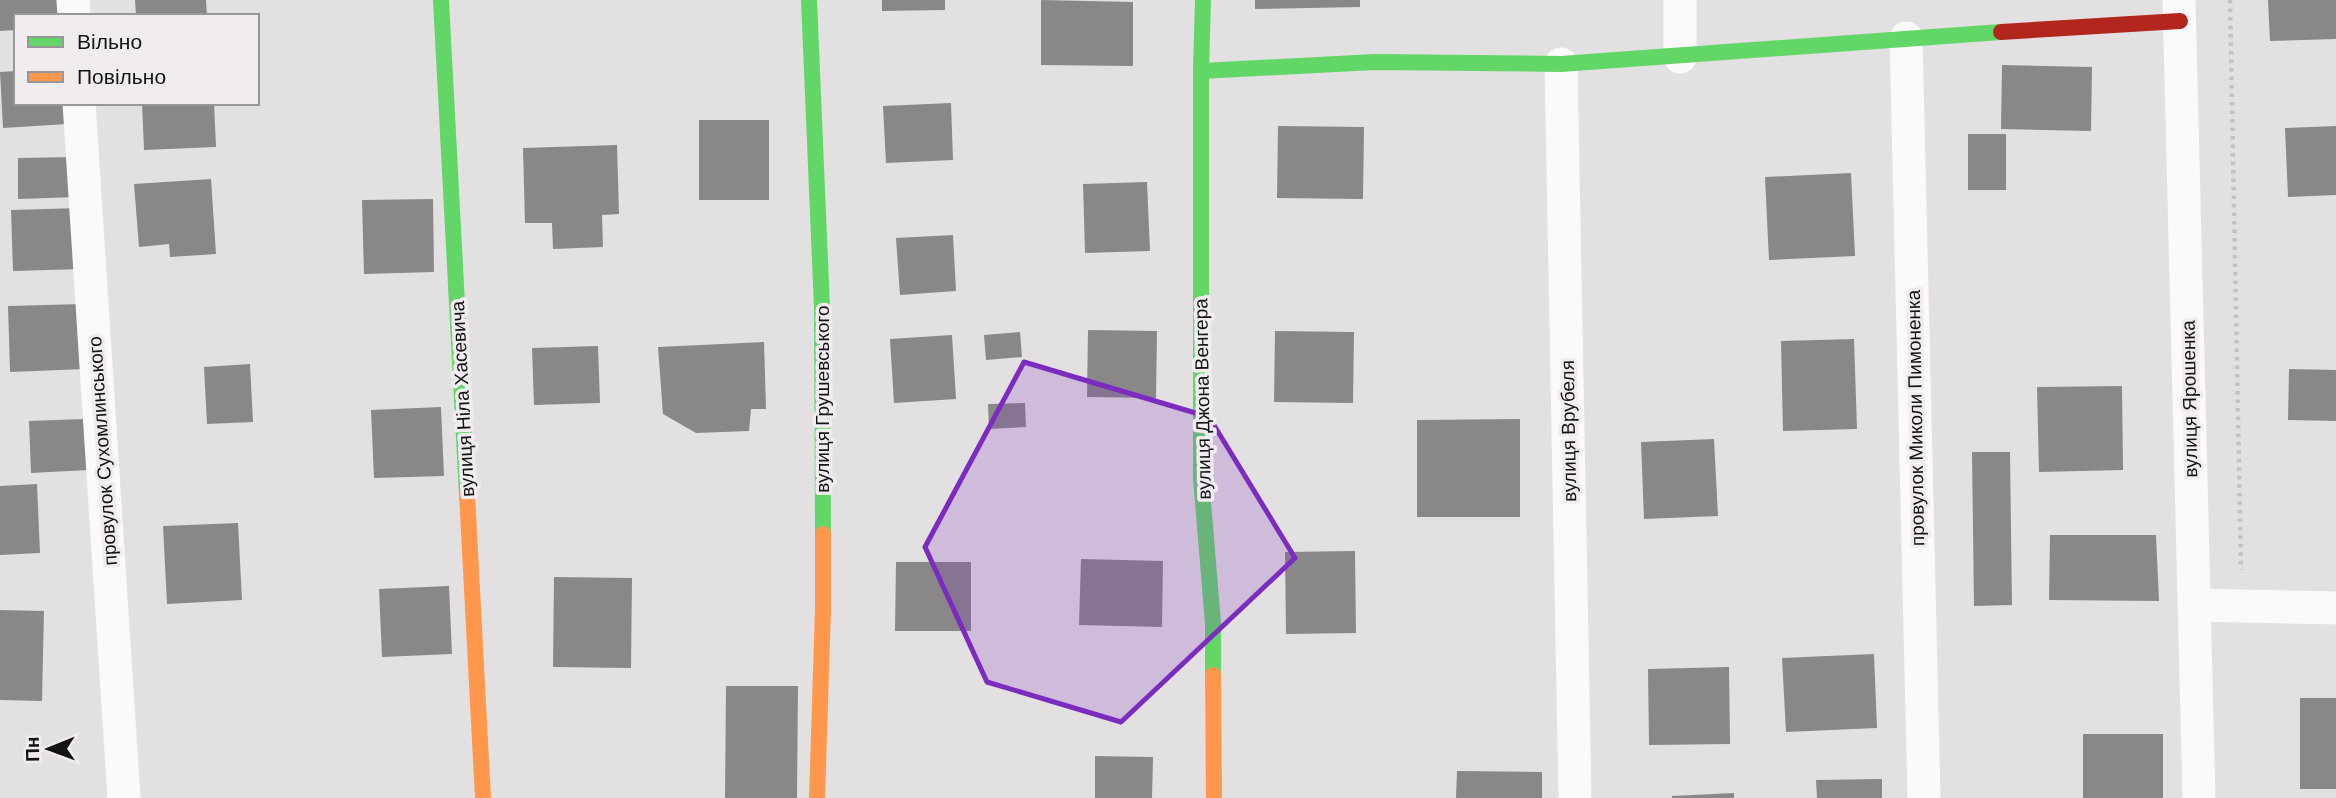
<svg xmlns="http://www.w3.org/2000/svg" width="2336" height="798" font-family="Helvetica,sans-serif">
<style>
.building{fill:#898788}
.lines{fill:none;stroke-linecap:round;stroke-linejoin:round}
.path{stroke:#c2c2c2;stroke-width:4.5;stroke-dasharray:3.5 5;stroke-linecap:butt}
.street{stroke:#fbfafb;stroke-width:33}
.fast{stroke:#63d668;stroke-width:16}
.slow{stroke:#ff974d;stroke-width:16}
.jam{stroke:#b3261e;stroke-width:16}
.marked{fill:#7b2cbf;fill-opacity:0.2;stroke:#7b2cbf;stroke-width:5;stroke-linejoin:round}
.labels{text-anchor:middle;stroke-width:7;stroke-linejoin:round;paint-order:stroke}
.street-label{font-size:19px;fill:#151415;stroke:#f1ecf0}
</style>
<rect width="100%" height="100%" fill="#e3e0e2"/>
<g class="building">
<polygon points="0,0 60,0 61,16 16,16 16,30 0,31"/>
<polygon points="135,0 206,0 207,16 136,16"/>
<polygon points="882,0 945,0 945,10 882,11"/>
<polygon points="1041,0 1133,2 1133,66 1041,65"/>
<polygon points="1255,0 1360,0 1360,7 1255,9"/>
<polygon points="2268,0 2336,0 2336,39 2270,41"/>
<polygon points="2002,65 2092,67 2091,131 2001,129"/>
<polygon points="16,71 16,103 66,103 67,124 3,128 0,72"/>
<polygon points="142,103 214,103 216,147 144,150"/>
<polygon points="951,103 953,160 886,163 883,106"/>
<rect x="699" y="120" width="70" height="80"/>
<polygon points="1278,126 1364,127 1363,199 1277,198"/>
<polygon points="2336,126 2336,195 2288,197 2285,128"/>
<rect x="1968" y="134" width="38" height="56"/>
<polygon points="617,145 619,214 602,215 603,247 553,249 552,223 525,223 523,148"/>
<polygon points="75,157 77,197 18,199 18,158"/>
<polygon points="1851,173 1855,256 1769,260 1765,177"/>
<polygon points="211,179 216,254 170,257 169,244 139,247 134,184"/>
<polygon points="1147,182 1150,251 1085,253 1083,184"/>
<polygon points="433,199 434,272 364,274 362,200"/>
<polygon points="80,208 82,269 13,271 11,210"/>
<polygon points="953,235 956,291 900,295 896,238"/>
<polygon points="83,304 85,369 10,372 8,306"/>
<polygon points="1088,330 1157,331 1156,398 1087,397"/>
<polygon points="1275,331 1354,332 1353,403 1274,402"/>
<polygon points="1020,332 1022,357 986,360 984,335"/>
<polygon points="952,335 956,399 894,403 890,339"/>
<polygon points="1854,339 1857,429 1783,431 1781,341"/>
<polygon points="764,342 766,409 751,409 749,431 696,433 663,414 658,347"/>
<polygon points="598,346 600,403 534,405 532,348"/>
<polygon points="250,364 253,422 207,424 204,367"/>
<polygon points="2289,369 2336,370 2336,421 2288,420"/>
<polygon points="2122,386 2123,470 2039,472 2037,387"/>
<polygon points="1025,403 1026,427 989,429 988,404"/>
<polygon points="441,407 444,476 374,478 371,410"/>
<polygon points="85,419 88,470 31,473 29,421"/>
<polygon points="1520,419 1520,517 1417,517 1417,420"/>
<polygon points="1714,439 1718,516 1644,519 1641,442"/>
<polygon points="1972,452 2010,452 2012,605 1974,606"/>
<polygon points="37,484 40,553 0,555 0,486"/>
<polygon points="238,523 242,600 167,604 163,526"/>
<polygon points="2050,535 2156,535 2159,601 2049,600"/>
<polygon points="1355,551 1356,633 1286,634 1285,552"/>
<polygon points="1081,559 1163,561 1162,627 1079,625"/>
<polygon points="896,562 971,562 971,631 895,631"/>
<polygon points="554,577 632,578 631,668 553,667"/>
<polygon points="449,586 452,654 382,657 379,589"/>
<polygon points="0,610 44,611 42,701 0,700"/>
<polygon points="1874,654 1877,728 1786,732 1782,658"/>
<polygon points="1729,667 1730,744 1649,745 1648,669"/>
<polygon points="726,686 798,686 797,798 725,798"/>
<rect x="2300" y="698" width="36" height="91"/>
<rect x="2083" y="734" width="80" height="64"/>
<polygon points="1095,756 1153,757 1152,798 1095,798"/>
<polygon points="1457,771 1542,772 1542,798 1456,798"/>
<polygon points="1882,779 1882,798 1817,798 1816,780"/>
<polygon points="1734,793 1734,798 1672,798 1672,796"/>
</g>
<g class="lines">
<polyline class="path" points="2230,0 2241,570"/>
<g class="street">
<polyline points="73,0 74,16"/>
<polyline points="1680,0 1680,57"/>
<polyline points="2179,0 2199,798"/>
<polyline points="1906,38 1924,798"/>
<polyline points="1561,64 1575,798"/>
<polyline points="79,103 124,798"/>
<polyline points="2194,605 2336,608"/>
</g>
<g class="fast">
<polyline points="441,0 467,494"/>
<polyline points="809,0 822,308 823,534"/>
<polyline points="1203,0 1201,71 1201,478 1213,623 1213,675"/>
<polyline points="1201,71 1375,62 1561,64 2001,32"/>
</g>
<g class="slow">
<polyline points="467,494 483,798"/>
<polyline points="1213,675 1214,798"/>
<polyline points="817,798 823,609 823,534"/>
</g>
<polyline class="jam" points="2001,32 2180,21"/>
</g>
<path class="marked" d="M1024,362l185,55 86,141 -174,164 -134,-40 -62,-135z"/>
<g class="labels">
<g class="street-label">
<text transform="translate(462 399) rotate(-93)" y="7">вулиця Ніла Хасевича</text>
<text transform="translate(822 399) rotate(-90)" y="7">вулиця Грушевського</text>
<text transform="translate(1202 399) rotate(-91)" y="7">вулиця Джона Венгера</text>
<text transform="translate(2189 399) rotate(-91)" y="7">вулиця Ярошенка</text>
<text transform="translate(1915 418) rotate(-91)" y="7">провулок Миколи Пимоненка</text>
<text transform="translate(1568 431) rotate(-91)" y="7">вулиця Врубеля</text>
<text transform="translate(102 451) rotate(-94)" y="7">провулок Сухомлинського</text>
</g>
</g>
<rect x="14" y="14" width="245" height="91" fill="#f1ecf0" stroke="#999698" stroke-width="2"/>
<rect x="28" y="37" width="35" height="10" fill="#63d668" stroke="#999698" stroke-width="2"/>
<text x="77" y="49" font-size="21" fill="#151415">Вільно</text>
<rect x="28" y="72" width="35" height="10" fill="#ff974d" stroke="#999698" stroke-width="2"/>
<text x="77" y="84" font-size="21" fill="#151415">Повільно</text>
<g transform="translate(49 749) rotate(269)" stroke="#f1ecf0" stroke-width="5" paint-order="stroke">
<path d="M0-5L12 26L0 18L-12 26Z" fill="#151415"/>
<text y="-10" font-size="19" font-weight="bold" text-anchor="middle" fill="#151415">Пн</text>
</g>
</svg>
